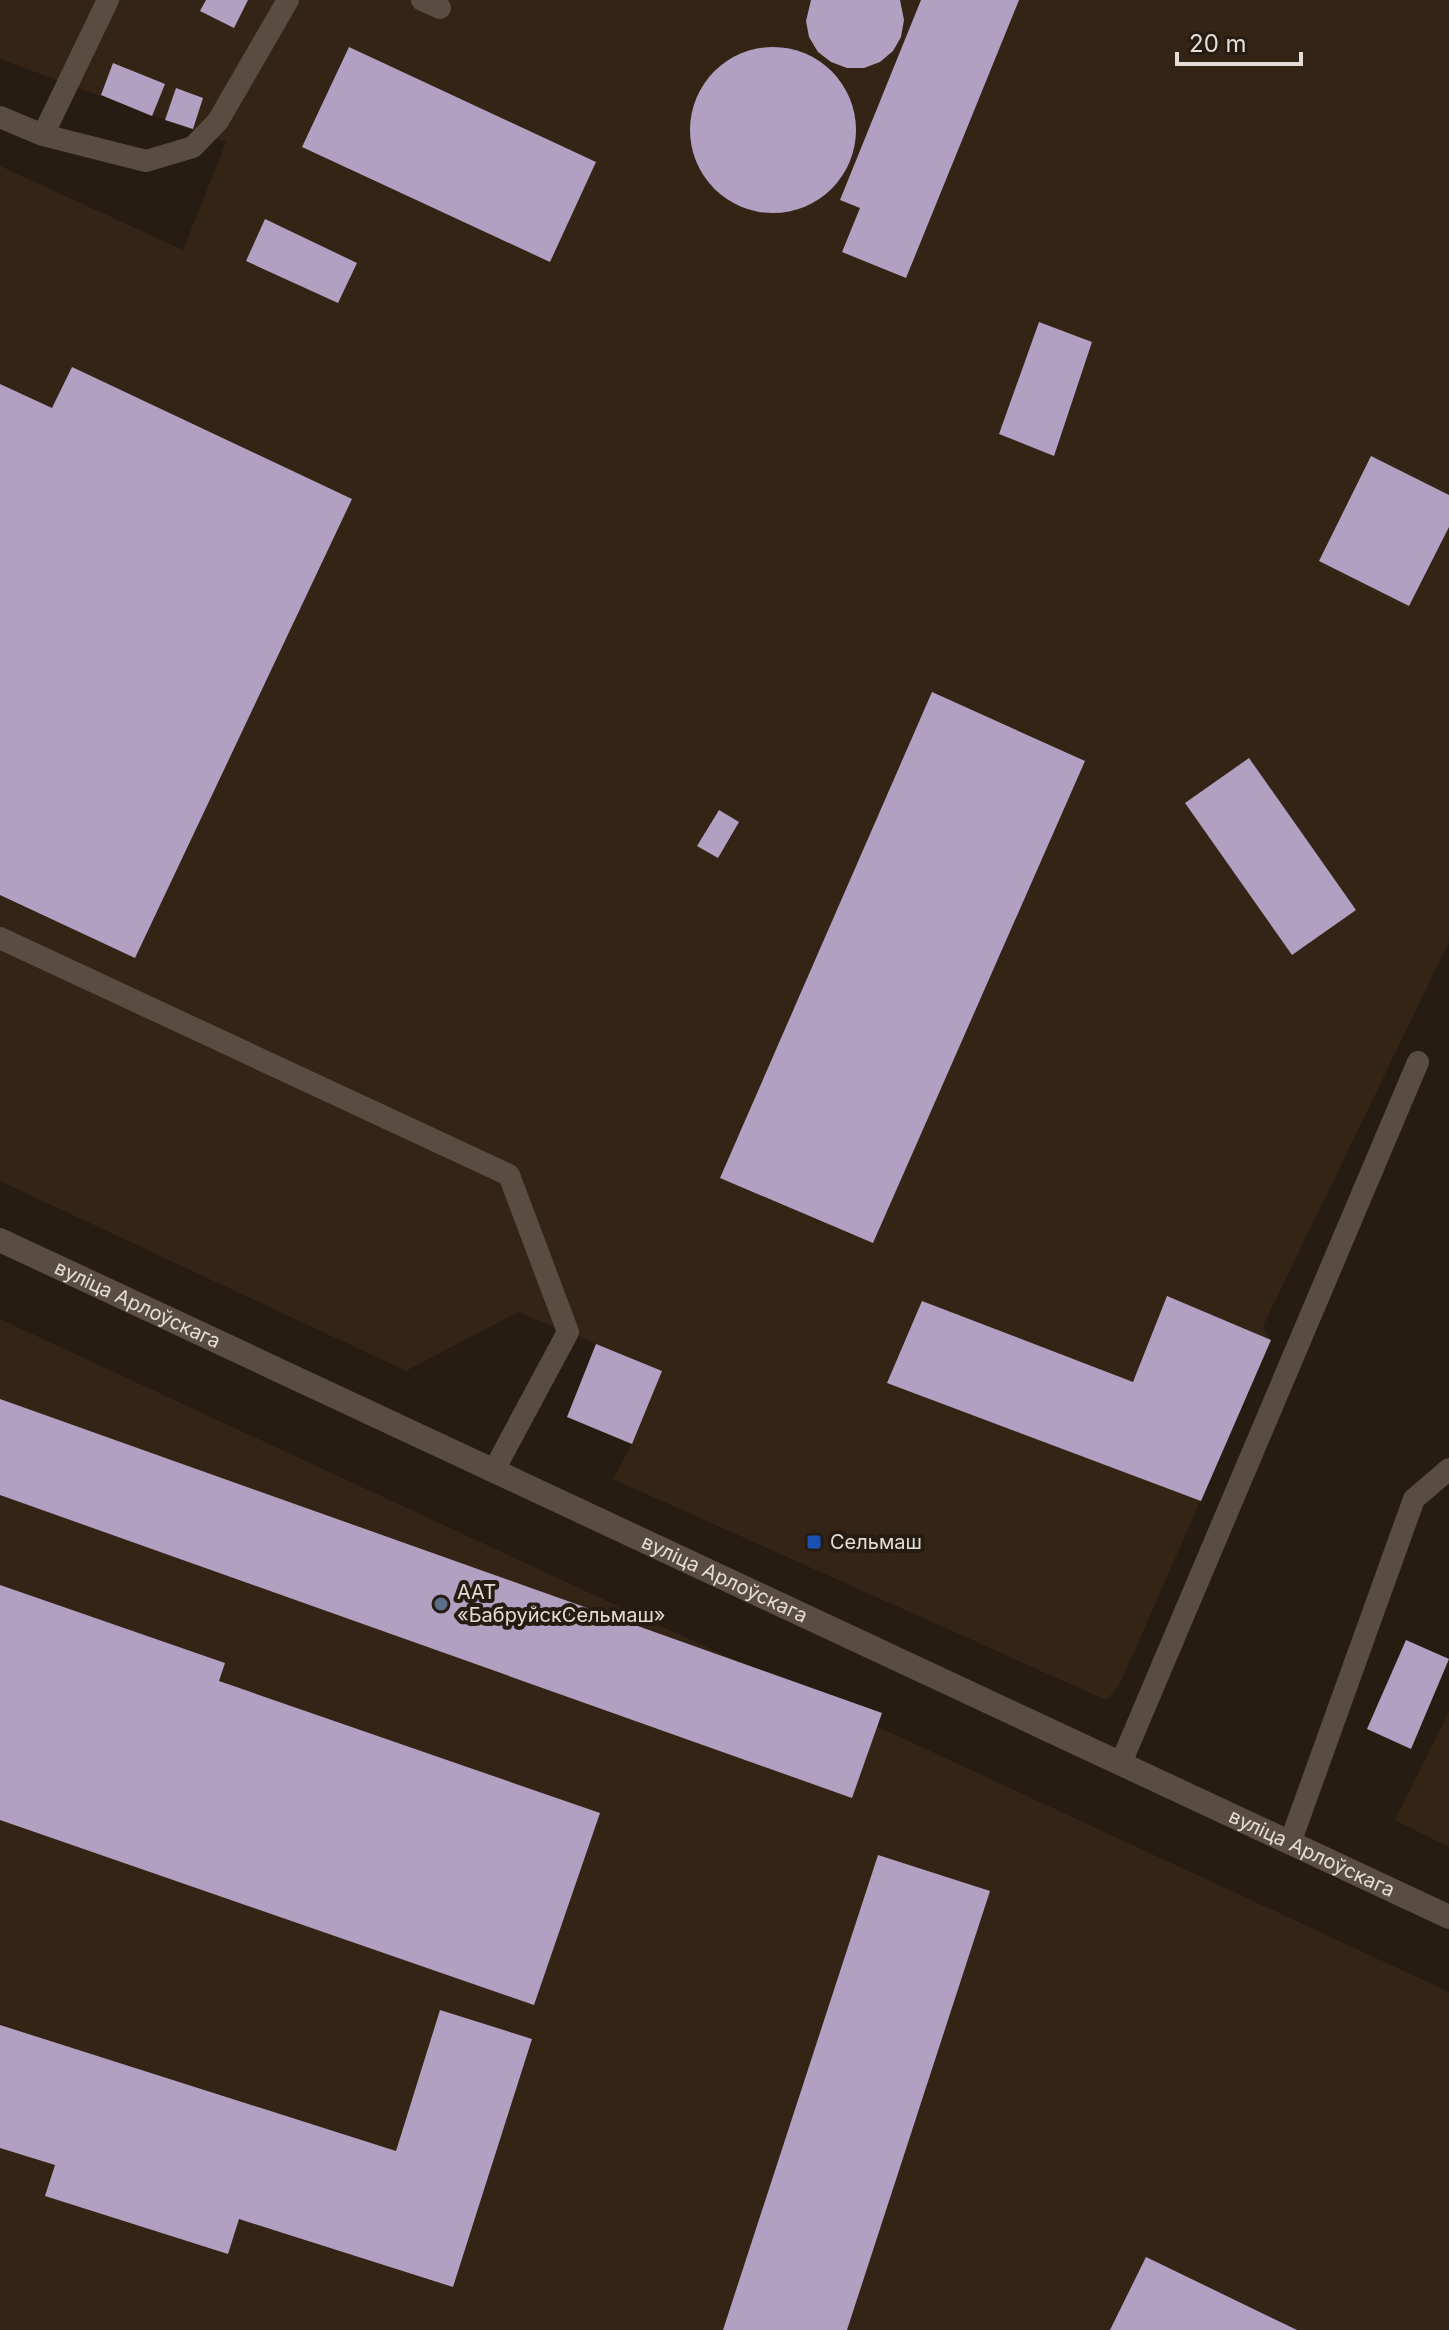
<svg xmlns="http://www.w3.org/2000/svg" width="1449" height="2330" font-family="Inter,sans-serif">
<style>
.built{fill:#342416}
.building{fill:#b2a0c2}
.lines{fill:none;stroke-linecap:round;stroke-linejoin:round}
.lane{stroke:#594c41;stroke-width:22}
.secondary{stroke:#594c41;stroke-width:24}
.transit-dot{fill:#1a4fb4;stroke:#271c12;stroke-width:3}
.service-dot{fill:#5c6f8a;stroke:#271c12;stroke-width:3}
.labels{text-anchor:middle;stroke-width:8;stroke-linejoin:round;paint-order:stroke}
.street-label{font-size:20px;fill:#e4dcd6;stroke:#271c12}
.poi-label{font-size:20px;fill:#e4dcd6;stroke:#271c12;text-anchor:start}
</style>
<rect width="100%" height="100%" fill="#271c12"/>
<g class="built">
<polygon points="0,0 1449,0 1449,942 1263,1326 1271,1340 1119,1686 1106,1700 613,1479 632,1444 567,1417 596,1344 518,1312 406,1371 0,1181 0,166 183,250 226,142 0,59"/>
<polygon points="0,1319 1449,1992 1449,2330 0,2330"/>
<polygon points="1449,1712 1449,1847 1395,1820"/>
</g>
<g class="building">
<polygon points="206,0 248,0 234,28 200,11"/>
<polygon points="811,0 900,0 904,20 901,37 893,51 880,62 864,68 847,68 831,62 818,52 809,37 806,21"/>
<polygon points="921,0 1019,0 906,278 842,252 860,208 840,200"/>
<circle cx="773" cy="130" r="83"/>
<polygon points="349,47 596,162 550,262 302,147"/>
<polygon points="113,63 165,84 152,116 101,95"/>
<polygon points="176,88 203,98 193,129 165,120"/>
<polygon points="265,219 357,263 338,303 246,261"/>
<polygon points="1039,322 1092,342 1054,456 999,434"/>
<polygon points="72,367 352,499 135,958 0,895 0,384 52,408"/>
<polygon points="1371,456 1449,495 1449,527 1409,606 1319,561"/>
<polygon points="932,692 1085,761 873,1243 720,1178"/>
<polygon points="1249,758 1356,910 1292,955 1185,803"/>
<polygon points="719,810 739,822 718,858 697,846"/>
<polygon points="1167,1296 1271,1340 1201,1501 887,1383 922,1301 1133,1382"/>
<polygon points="596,1344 662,1371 632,1444 567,1417"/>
<polygon points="0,1399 882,1713 852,1798 0,1495"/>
<polygon points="0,1585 225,1663 219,1681 600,1813 534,2005 0,1820"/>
<polygon points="1406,1640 1449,1659 1411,1749 1367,1729"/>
<polygon points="878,1855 990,1891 847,2330 723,2330"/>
<polygon points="440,2010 532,2039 453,2287 239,2219 228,2254 45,2196 55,2165 0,2148 0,2025 396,2151"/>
<polygon points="1146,2257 1297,2330 1110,2330"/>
</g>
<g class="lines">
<g class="lane">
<polyline points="422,0 440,8"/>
<polyline points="0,117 43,135 146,161 193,147 218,121 288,0"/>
<polyline points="43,135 108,0"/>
<polyline points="0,938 509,1175 568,1332 494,1470"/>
<polyline points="1121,1763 1418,1062"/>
<polyline points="1290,1843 1414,1499 1449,1469"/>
</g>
<path class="secondary" id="s1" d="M0,1240l1449,677"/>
</g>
<rect class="transit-dot" x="806" y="1534" width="16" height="16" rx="4"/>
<circle class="service-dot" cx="441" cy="1604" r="8"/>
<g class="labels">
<g class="street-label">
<text dy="7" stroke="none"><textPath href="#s1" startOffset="152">вуліца Арлоўскага</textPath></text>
<text dy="7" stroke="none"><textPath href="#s1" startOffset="800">вуліца Арлоўскага</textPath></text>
<text dy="7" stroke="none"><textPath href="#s1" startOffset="1448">вуліца Арлоўскага</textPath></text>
</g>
<g class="poi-label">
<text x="830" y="1549">Сельмаш</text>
<text x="457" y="1599">ААТ<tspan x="457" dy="23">«БабруйскСельмаш»</tspan></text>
</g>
</g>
<path d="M1177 52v12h124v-12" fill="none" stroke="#e4dcd6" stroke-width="4"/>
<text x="1189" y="52" font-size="24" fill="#e4dcd6" stroke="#271c12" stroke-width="6" paint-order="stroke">20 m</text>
</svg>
